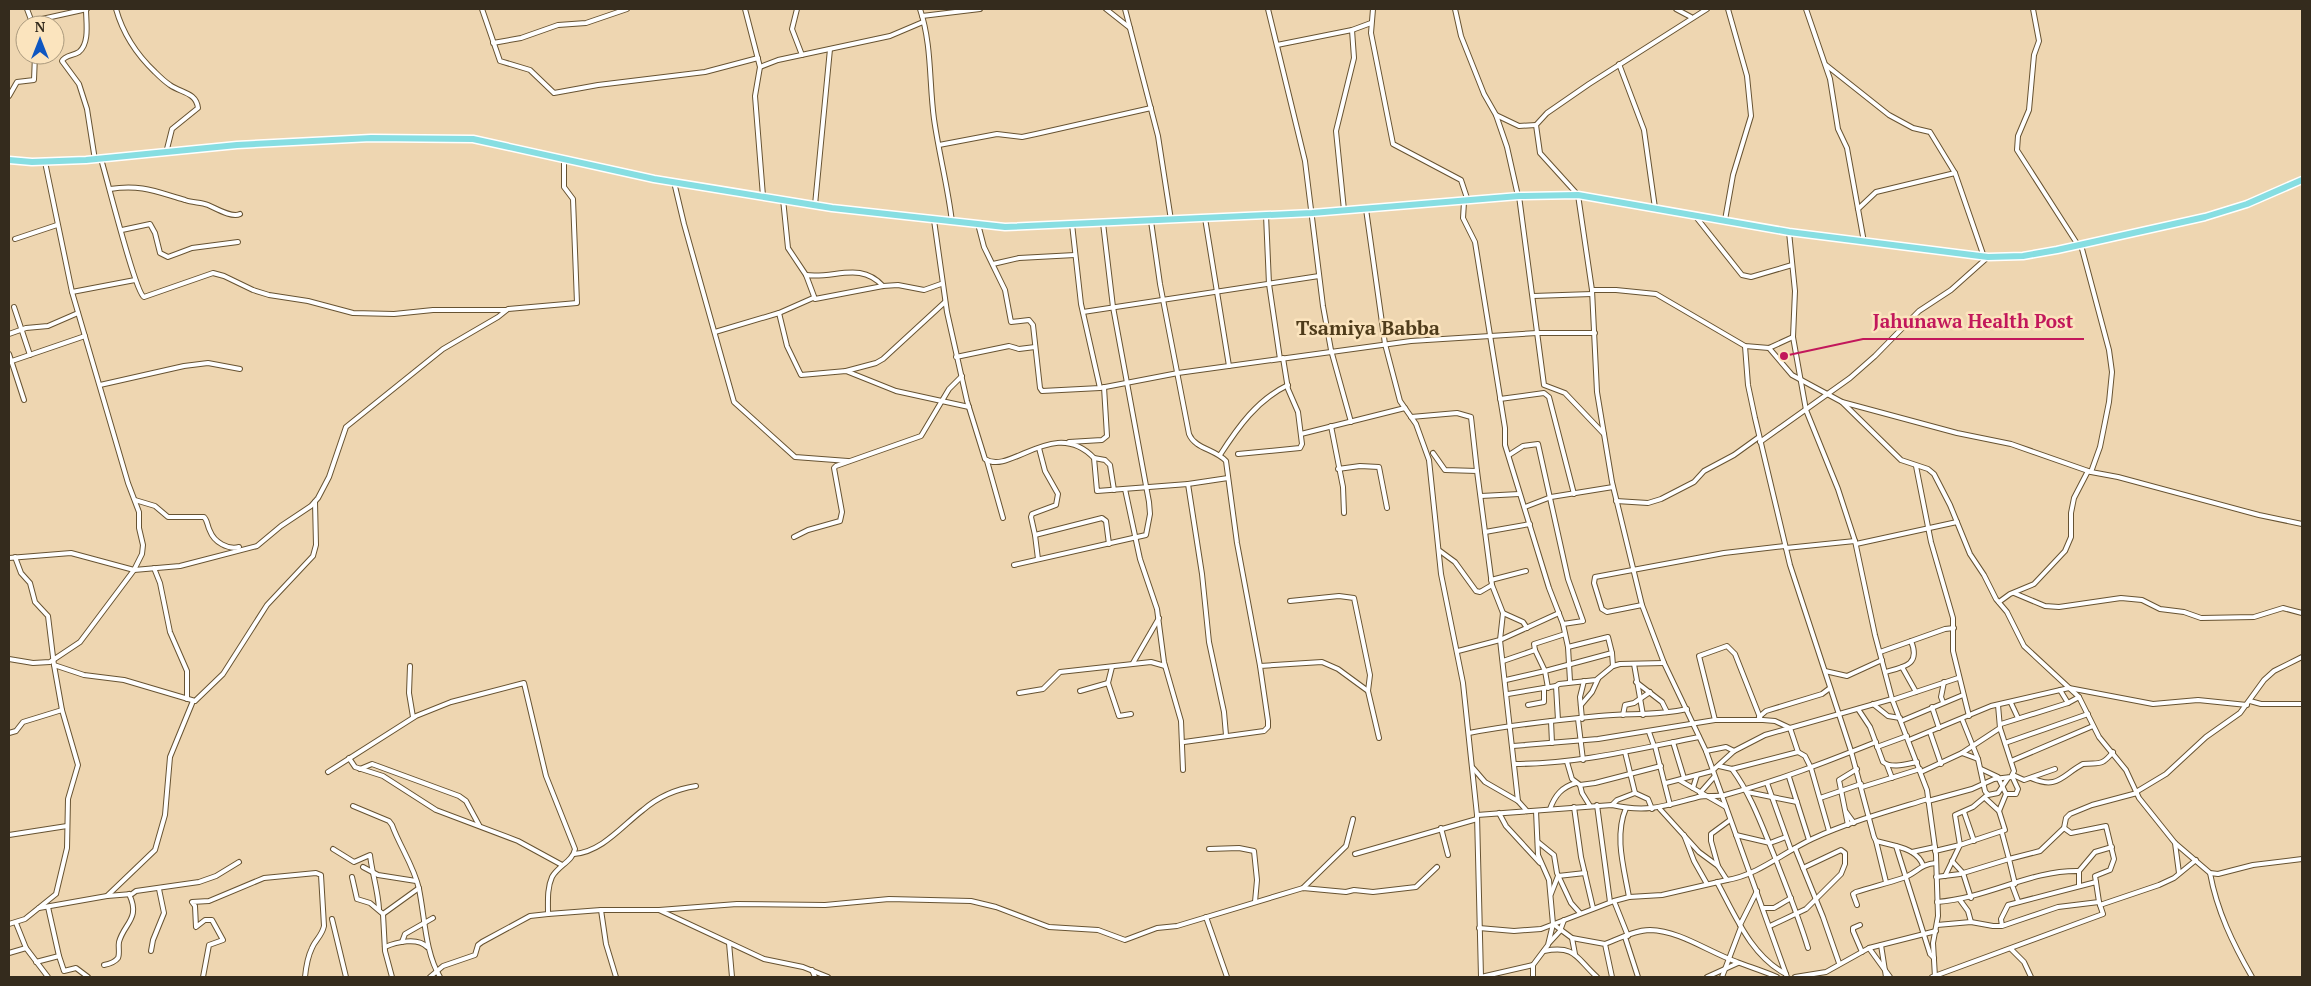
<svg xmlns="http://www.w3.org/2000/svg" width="2311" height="986" font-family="'PT Serif',serif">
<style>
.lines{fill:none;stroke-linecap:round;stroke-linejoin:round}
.street-casing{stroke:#675332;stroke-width:6}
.primary-casing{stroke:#fff;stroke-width:9}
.street{stroke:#fff;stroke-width:4}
.primary{stroke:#87dee2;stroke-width:6}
.labels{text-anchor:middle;stroke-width:5;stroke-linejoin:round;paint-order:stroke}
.quarter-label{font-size:20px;font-weight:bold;fill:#4e3b1a;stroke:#fbe4be}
.leader{fill:none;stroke:#c2185b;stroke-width:2}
.callout-dot{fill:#c2185b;stroke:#fbe4be;stroke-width:2}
.callout-label{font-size:19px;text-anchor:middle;font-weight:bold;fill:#c2185b;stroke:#fbe4be;stroke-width:5;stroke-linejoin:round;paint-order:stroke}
</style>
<rect width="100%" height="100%" fill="#eed6b1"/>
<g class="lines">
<defs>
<g id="street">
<polyline points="27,9 33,25"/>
<path d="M86,9c0,13 4,34 -7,43 -6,4 -14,3 -17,9l17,23 8,25 8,51"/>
<path d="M116,9c7,25 19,44 39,63 4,4 9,9 15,13 11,8 26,7 28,23l-26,21 -6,24"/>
<polyline points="482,9 500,61 530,70 554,93 598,85 705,72 758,58"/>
<polyline points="745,9 760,67 755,96 763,196"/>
<polyline points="797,9 792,29 802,55"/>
<path d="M920,9c12,36 9,73 14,110 5,35 14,68 18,103"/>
<polyline points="1106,9 1130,28"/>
<polyline points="1125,9 1158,136 1171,220"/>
<polyline points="1268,9 1305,161 1323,306 1331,350 1351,422"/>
<polyline points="1373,9 1371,33 1393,144 1461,180 1468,201"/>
<polyline points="1455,9 1461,36 1484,94 1496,115 1507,147 1518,196"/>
<polyline points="1676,9 1691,17"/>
<polyline points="1707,9 1589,84 1547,113 1536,125 1540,153 1578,195 1592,290 1597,392 1612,482 1642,605 1664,663 1706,751 1787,977"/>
<polyline points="1806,9 1830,79 1838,129 1847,148 1864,242"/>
<polyline points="2033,9 2039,41 2034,55 2029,110 2018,136 2017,150 2078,245"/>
<polyline points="922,16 980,9"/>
<polyline points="33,21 87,9"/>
<polyline points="493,43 521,38 558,25 586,23 627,9"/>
<polyline points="1277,45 1352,30 1371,23"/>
<polyline points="1619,64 1644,130 1655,208"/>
<polyline points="1826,65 1889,115 1913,128 1930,132 1955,173 1984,257"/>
<polyline points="760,67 778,60 890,36 923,22"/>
<polyline points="9,96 17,82 34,80 35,55"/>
<polyline points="1496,115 1519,126 1536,125"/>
<polyline points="939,145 997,134 1022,137 1036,134 1151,108"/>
<path d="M101,159c6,19 34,133 43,138l69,-24 11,3 29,14 16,5 39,6 45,12 41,1 39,-4h73"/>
<polyline points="674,182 684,224 734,402 795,457 848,461"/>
<path d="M110,189c31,-5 47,3 75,11 8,3 16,2 23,5 9,4 24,13 32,9"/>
<polyline points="1519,196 1544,385 1565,393 1604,434"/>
<polyline points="783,199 788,248 806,275 815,299 883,286 898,285 924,290 941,284"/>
<polyline points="1464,202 1463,218 1475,242 1505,428 1505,445 1549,588 1563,624 1568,647 1570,681"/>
<polyline points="815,205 830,49"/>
<polyline points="1366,209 1385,344 1400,401 1416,424 1429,460 1441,574 1463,683 1477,815 1481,977"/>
<polyline points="1858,209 1876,192 1955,173"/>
<polyline points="1344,210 1336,131 1354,58 1352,30"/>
<polyline points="1266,215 1269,284 1280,359"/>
<polyline points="1696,217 1742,275 1751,277 1792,265"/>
<polyline points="1205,218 1229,366"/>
<path d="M934,220l13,92 20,89 18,58c25,17 69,-43 109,-1l3,33 91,-7 14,90 7,68 15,70 2,23"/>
<polyline points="1725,220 1733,175 1751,116 1747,76 1728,9"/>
<path d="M1151,221l9,63 29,150c6,15 26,15 37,27l11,82 23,123"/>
<polyline points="978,224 984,247 1005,290 1011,322 1029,320 1033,325 1040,388 1042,391 1100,388 1178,373 1411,341 1537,333 1595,333"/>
<polyline points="1072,224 1081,304 1100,388"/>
<polyline points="122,230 150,224 155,233 160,253 168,257 192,248 238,242"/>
<polyline points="1789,232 1795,291 1793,337 1806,410 1838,489 1855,541 1875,635 1892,699 1927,790 1936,855 1938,916 1933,943 1935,977"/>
<polyline points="15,239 57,225"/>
<polyline points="2081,245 2109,350 2112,372 2109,402 2100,447 2091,472"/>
<polyline points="993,264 1019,258 1075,255"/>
<path d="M806,275c29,4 54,-14 77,11"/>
<polyline points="1592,290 1616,290 1656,294 1745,346 1769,348 1793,337"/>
<polyline points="72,292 135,280"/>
<polyline points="1533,296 1592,294"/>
<polyline points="14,307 30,355"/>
<polyline points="1083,312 1319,276"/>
<polyline points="779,313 787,346 801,375 846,371 896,391 969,407"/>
<polyline points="715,332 779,313 813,298"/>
<polyline points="9,334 26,328 48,326 78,313"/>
<polyline points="1745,346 1748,385 1755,418 1790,565 1851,751 1874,837 1876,841 1896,846 1930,954 1934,958"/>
<polyline points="1769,348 1792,375 1842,402 1957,433 2011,444 2091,472 2118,477 2259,515 2302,524"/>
<polyline points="9,354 24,400"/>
<polyline points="956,357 1009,346 1019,349 1035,347"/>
<polyline points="9,362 85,336"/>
<polyline points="846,371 876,363 883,359 945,302"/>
<polyline points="100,385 184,366 208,363 240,369"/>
<polyline points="1500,399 1544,393 1549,397 1574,494"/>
<polyline points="1842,402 1901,460 1928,469 1934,474 1950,505 1970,554 1984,575 1996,599 2007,612 2024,646 2079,697 2099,737 2126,770 2139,798 2175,843 2210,873 2218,874 2253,865 2302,859"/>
<polyline points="1411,417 1457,413 1471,417 1477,471"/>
<polyline points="1331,426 1343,487 1344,513"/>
<polyline points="1301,434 1405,408"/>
<polyline points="1069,442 1102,440 1107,436 1104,387"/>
<polyline points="1760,442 1850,378 1875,356 1919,311 1951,290 1988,257"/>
<polyline points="1039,448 1045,471 1058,494 1056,505 1032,514 1031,517 1035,535 1102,518 1106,521 1109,544"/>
<polyline points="1433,453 1445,470 1477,471 1492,585 1503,613 1500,640 1518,801 1527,811"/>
<polyline points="1238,454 1300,448 1302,444 1298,412 1288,389 1283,358"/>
<path d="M1220,455c18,-28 37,-55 68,-70"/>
<polyline points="1509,455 1523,446 1538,444 1568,579 1583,621 1563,624"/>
<polyline points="1094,458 1105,460 1110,465 1114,490"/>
<polyline points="987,461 1003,518"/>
<polyline points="1916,466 1931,542 1953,618 1953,651 1969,716"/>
<polyline points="1338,469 1360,466 1379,467 1387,508"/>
<polyline points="1188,484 1228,478"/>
<polyline points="1125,489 1140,559 1157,609 1164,662 1181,721 1183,770"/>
<polyline points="1481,496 1519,494"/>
<path d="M135,500l20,6 13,11h36c4,4 3,9 6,14 4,11 18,19 29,16"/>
<polyline points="1616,501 1648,503 1661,499 1694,482 1704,471 1734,455 1759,437"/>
<polyline points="1525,507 1551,497 1613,487"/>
<polyline points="1485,532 1530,524"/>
<polyline points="1035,535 1038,559"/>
<polyline points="794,537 808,530 840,521 842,512 834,468 836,466 921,436 949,389 962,376"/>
<polyline points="1856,544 1957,522"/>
<polyline points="1786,548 1855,541"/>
<polyline points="1440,551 1455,562 1476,591 1480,592 1492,585"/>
<polyline points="15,557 21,573 30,583 35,602 48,616 54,665 84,675 124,680 195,701 223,674 267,605 313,556 316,545 315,502"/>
<polyline points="9,558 71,553 134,570 180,566 257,546 281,526 311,506 318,498 329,477 346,427 443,349 498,317 508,309 577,303 573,199 564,187 564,159"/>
<polyline points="1014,565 1146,535 1150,514 1149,502 1113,307 1103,223"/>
<polyline points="154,568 160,583 170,632 187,671 187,699"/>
<polyline points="1491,580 1526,571"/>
<polyline points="2014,593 2045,606 2059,607 2121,598 2142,600 2160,609 2184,612 2201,618 2254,617 2283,608 2302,613"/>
<polyline points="1290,601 1339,596 1354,598 1370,675 1368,691"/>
<polyline points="1999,602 2010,594 2034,584 2065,551 2071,537 2071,513 2074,498 2088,471"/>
<polyline points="1642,605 1607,612 1602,609 1594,583 1595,577 1724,553 1785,546"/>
<polyline points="1503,613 1523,622 1527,628"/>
<polyline points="1568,647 1608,637 1612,653"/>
<polyline points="1535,650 1534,644 1565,634"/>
<polyline points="1458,651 1500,640 1559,613"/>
<polyline points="1880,652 1945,629 1954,628"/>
<polyline points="9,659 33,663 50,662 80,642 134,570 142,554 143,545 139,528 139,512 128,483 72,292 45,162"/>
<polyline points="1503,661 1535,650 1545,671 1612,653 1613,666"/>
<polyline points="1133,663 1159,618"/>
<polyline points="1634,664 1643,715"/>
<polyline points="410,666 409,693 413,717"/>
<polyline points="1112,667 1108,683 1119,716 1131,714"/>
<polyline points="1902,667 1916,692"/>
<polyline points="1825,671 1847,676 1882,660"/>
<path d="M1885,672c19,-5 36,-7 26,-31"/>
<polyline points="1506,680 1545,671 1548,688"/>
<polyline points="1636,682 1662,702 1667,712"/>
<polyline points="2060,690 2068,703"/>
<polyline points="1080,691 1108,683"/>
<polyline points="1019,693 1043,689 1060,672 1151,662 1165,666"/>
<polyline points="1508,694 1556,686"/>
<polyline points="1892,700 1958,678"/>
<polyline points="2250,701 2261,704 2302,704"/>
<polyline points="1943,702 1941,697 1944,682"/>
<polyline points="2011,703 2018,718"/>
<polyline points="1873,704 1888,716 1900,718"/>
<polyline points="1528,705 1544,702 1544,688"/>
<polyline points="1581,705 1592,692 1598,679"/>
<polyline points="1932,707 1939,728"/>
<path d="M1858,709l12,18 13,35c9,7 24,2 34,0"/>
<polyline points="1623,715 1625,705 1634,703 1650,692"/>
<polyline points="1759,717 1766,711 1822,694 1830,688"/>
<polyline points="1578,719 1583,760"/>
<polyline points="1582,719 1580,697 1584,681"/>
<polyline points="1962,719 1978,759 1985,791 1988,795 1998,793 2008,778"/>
<polyline points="1558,720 1556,686 1559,684 1596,680 1613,666 1620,664 1664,663"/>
<polyline points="1715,720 1699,656 1727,646 1735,654 1761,720"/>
<polyline points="1551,721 1552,743"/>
<polyline points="1901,721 1963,695"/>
<polyline points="2001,724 2068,703 2079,697"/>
<polyline points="1649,732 1654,746"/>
<polyline points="1930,732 1941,764"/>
<polyline points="9,733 16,731 23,722 62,710"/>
<path d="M1469,733c43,-8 87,-13 130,-17 30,-3 59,0 88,-7"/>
<polyline points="1909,740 1991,706 2069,688 2153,704 2198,700 2247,705"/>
<polyline points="1184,742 1264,731 1268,727 1268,721 1260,666 1322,662 1338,669 1368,691 1379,738"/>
<polyline points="1673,742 1684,778"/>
<polyline points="2005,743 2088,714"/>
<polyline points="1513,746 1598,739 1715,720 1763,720 1775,721 1790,728 1798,752 1805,756 1811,768 1829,831"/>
<polyline points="1655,746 1670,805"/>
<polyline points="1877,747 1907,736"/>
<polyline points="1706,751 1726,747 1734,751 1765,735 1892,699"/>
<polyline points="1625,752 1635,793"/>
<polyline points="1962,753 1978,759"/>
<polyline points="349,758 355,767 383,776 436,810 518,841 562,865"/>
<polyline points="2011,761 2093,726"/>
<polyline points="1567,762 1572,779 1580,785 1595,783 1661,766"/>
<path d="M1514,764c64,0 123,-15 185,-27"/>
<polyline points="1887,765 1892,778"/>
<polyline points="1719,766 1732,769 1798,752"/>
<polyline points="1473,768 1485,782 1518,801"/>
<polyline points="360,769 372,764 459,796 466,801 479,825"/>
<path d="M1732,769c20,27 31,60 44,91 11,29 23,58 32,88"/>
<polyline points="1981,769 1998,777 2006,794 2016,794 2018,789 2012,776"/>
<path d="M328,772l88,-56 35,-14 73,-19 22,93 29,73c-2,12 -17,17 -23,28 -5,11 -4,24 -4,37"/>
<polyline points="1921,772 1962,753 2000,728 1998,705"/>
<polyline points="2013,775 2024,780 2055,769"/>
<polyline points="1789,777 1809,840"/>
<path d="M2031,778c27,12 31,-3 52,-14 16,-2 18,3 30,-12"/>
<polyline points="1679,780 1726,807"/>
<polyline points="1666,783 1712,771 1734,751"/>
<polyline points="1767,783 1791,850"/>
<polyline points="1580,785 1582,793 1590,806"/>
<polyline points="1862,787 1920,769"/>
<polyline points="1693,788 1697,775"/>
<polyline points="1747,792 1797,802"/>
<polyline points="2136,792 2166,774 2206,737 2240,713 2264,680 2274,671 2302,657"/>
<polyline points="1700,793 1714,777"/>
<polyline points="1820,798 1861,784"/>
<polyline points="1928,801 1972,789 1994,779 2011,777 2014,771 2000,728"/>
<polyline points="1597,805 1610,902"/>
<polyline points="1612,805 1617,800 1635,793 1648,799 1652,809"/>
<path d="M353,806l36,15 3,4c8,22 22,41 27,64 6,29 6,63 21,88"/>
<polyline points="1574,807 1581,857 1593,908"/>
<path d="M1626,808c-12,28 -2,60 3,89"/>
<path d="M1550,809c5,-14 12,-22 26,-26"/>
<path d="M1660,809l39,43 19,14 9,14c31,-5 57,-28 85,-41 37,-17 77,-28 116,-40"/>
<polyline points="1536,811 1538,855 1549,880 1553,924 1572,938 1605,944 1612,977"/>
<polyline points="1999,811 2006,794"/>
<polyline points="1846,812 1854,823"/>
<polyline points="1964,812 1974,841"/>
<polyline points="1499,813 1506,826 1540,863"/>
<path d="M1477,815l135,-10c36,8 52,1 86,-8 9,-2 18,0 27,-2 52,-14 101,-33 151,-53"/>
<polyline points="1848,825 1839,780 1857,769"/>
<polyline points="1441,828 1448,855"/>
<polyline points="2064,828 2071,833 2106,826 2114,859 2110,870 2095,876 2096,882"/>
<polyline points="9,835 67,826"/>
<polyline points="1684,835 1694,861 1707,884"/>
<polyline points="1736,835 1770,843 1786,837"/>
<polyline points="1876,841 1886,882"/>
<polyline points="1538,842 1554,855 1557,873 1571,903 1580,913"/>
<polyline points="2175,843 2179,873"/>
<path d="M1896,846c11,3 22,7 27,19"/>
<polyline points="1795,848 1823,917 1839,963"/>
<path d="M333,849l21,13 16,-7c2,18 8,35 9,54"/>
<polyline points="1209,849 1239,848 1254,851 1257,880 1255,902"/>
<polyline points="1935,851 1960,845 1955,815 1973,807 1986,796"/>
<polyline points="1912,852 1935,847"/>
<path d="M574,854c28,-2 49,-29 69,-44 15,-13 33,-21 53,-24"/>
<polyline points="1355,854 1477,819"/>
<polyline points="1952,861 1963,873 1971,898"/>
<polyline points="1718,866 1711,841 1711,834 1730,820"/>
<polyline points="363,867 378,875 416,881"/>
<polyline points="2079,871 2095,852 2112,847"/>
<path d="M2210,873c7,38 23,71 42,104"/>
<polyline points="1945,876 1960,845 2005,830 1999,811 1985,798"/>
<polyline points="352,877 357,899 370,903 383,914 385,951 392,977"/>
<polyline points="1936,877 1960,874 2009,859 2002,833"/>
<path d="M1717,882c18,33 34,74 69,92"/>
<polyline points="2015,884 2009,859 2040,851 2064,828 2066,818 2070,814 2092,805 2137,793"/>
<polyline points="2012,885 2018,901"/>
<polyline points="1303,888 1346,846 1353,819"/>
<polyline points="1551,894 1558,876 1585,873"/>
<polyline points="107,896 132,894 136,891 199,882 216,876 239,862"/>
<polyline points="1960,900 1968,911 1971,922"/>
<polyline points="1614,901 1628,936"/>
<path d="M1937,902c52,-4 93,-32 142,-31v14"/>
<path d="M1857,905l-4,-11 3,-2c16,-5 32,-9 47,-14 14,-5 17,-14 33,-15"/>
<polyline points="2100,905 2159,885 2174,878 2196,860"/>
<polyline points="48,907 59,956"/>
<polyline points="39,908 107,896 155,850 165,815 170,757 193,701"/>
<polyline points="1764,908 1774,908 1791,898"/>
<polyline points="601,910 606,944 616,977"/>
<polyline points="659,910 764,959 803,967 828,977"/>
<polyline points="383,914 419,888"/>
<polyline points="1206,917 1227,977"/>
<polyline points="332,919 346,977"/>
<polyline points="16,923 26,948 48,977"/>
<polyline points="9,924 25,919 56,894 67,848 68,799 78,765 62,710 54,665"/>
<polyline points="1740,925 1757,891"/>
<polyline points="1860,925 1853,928 1853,931 1862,952"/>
<polyline points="1937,925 1971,922 1993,926 2002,926 2058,907 2099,902 2096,882 2008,905 2001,919 2002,926"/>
<polyline points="1770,926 1806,909 1841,874 1845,864 1845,853 1841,850 1803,868"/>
<polyline points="1479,928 1514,931 1541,929 1614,901 1629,897 1662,895 1727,880"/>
<polyline points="1625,937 1638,977"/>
<polyline points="1572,938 1575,954"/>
<polyline points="402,942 405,934 433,918"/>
<polyline points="729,943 732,977"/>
<polyline points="1549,943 1560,931 1564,920"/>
<path d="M1605,944c13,-5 30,-14 45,-14 31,1 58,22 87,32 13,5 26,9 40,15"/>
<polyline points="1881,945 1886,977"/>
<path d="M385,947c11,-5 33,-10 42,0"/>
<polyline points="1869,948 1890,977"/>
<polyline points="2011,949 2024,962 2031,977"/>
<polyline points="151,951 153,940 164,913 159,889"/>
<path d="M1544,951c32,-6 32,7 53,26"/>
<polyline points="9,953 26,948"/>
<polyline points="36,962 59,956 64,971 76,968 88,977"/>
<path d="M104,965c5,-1 11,-3 14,-7 2,-5 0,-11 1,-16 5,-19 22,-23 10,-48"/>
<polyline points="812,970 815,977"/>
<path d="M203,977l6,-32 14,-5 -11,-20h-7l-9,7 -1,-21 -3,-4 17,-1 55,-23 52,-5 5,2 3,51c-2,10 -9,14 -12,22 -5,10 -6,19 -7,29"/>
<polyline points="430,977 443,966 475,955 478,945 482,942 530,916 548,914 601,910 659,910 737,904 825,905 889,899 971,901 996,907 1049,927 1098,930 1125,940 1157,928 1177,926 1303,888 1346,892 1354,890 1373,892 1416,887 1437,867"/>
<polyline points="1481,977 1533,965"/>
<polyline points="1533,977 1533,965 1548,945 1553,924"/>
<polyline points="1707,977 1738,963"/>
<polyline points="1722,977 1741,927"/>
<polyline points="1795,977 1826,972 1869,948 1936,931"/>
<polyline points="1932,977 2103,914 2099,902"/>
</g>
<polyline id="primary" points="9,160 32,162 86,160 237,145 371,138 473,139 654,179 832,208 1005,227 1312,213 1519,196 1578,195 1789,232 1988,257 2023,256 2057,250 2205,217 2247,204 2302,180"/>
</defs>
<use href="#street" class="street-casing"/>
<use href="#primary" class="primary-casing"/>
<use href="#street" class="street"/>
<use href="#primary" class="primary"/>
</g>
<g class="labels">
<g class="quarter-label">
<text x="1368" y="335">Tsamiya Babba</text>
</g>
</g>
<path class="leader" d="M1784 356L1863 339H2084"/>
<circle class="callout-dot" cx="1784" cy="356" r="5"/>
<g class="callout-label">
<text x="1973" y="328">Jahunawa Health Post</text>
</g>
<rect width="2311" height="986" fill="none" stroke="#342b1d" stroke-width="20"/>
<g transform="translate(40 40)"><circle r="24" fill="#fbe4be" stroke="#ab9a7e"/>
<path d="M0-4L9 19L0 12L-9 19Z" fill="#0f56c1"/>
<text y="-8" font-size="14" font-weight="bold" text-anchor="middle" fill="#342b1d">N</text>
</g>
</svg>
